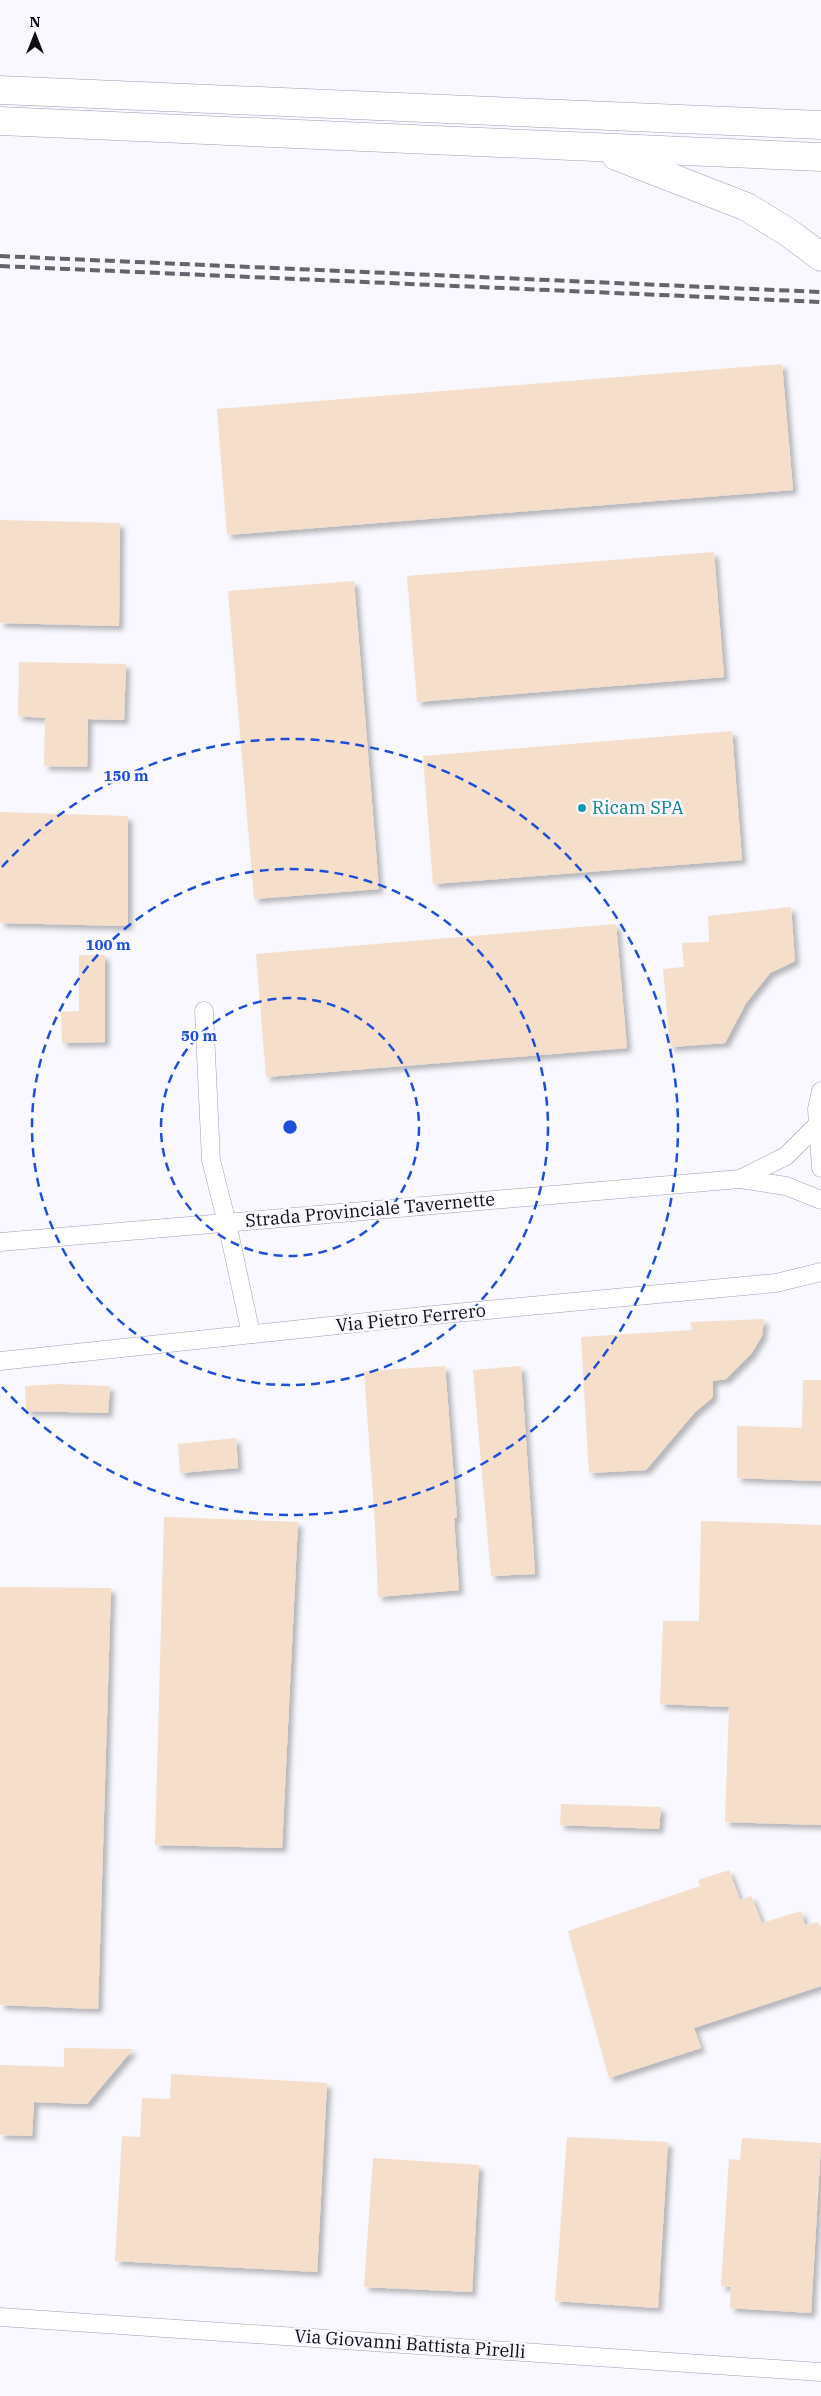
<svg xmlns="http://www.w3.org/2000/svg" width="821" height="2396" font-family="'IBM Plex Serif',serif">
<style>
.building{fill:#f5dfca;filter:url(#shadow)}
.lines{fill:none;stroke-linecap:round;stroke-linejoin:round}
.minor-casing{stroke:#9f9cb6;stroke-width:19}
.trunk-casing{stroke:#9f9cb6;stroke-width:29}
.minor{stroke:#fff;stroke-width:18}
.trunk{stroke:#fff;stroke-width:28}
.rail{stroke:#65646b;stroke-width:4;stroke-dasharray:10 5;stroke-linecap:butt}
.ring{fill:none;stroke:#1d4ed8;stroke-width:2.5;stroke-dasharray:9 6}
.culture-dot{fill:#0f9aa8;stroke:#f9f8fe;stroke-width:2}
.labels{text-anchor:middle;stroke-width:5;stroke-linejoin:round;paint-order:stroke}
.culture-label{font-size:18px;fill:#0d838f;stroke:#f9f8fe;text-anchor:start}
.street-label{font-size:18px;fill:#0e0c15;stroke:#f9f8fe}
.centre{fill:#1d4ed8;stroke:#f9f8fe;stroke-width:2.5}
.ring-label{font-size:15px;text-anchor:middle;font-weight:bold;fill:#1d4ed8;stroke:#f9f8fe;stroke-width:5;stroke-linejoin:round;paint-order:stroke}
</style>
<defs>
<filter id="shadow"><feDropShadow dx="4.5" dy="4.5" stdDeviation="2.5" flood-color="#0004"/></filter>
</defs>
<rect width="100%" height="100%" fill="#f9f8fe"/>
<g class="building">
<polygon points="782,364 793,490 227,535 217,409"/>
<polygon points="0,520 120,523 119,626 0,623"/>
<polygon points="714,552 724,677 417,702 407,576"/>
<polygon points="354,581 379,889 254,899 228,591"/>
<polygon points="19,662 126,664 124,720 88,719 87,767 44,766 45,718 18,716"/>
<polygon points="732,731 742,860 433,884 423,756"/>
<polygon points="0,812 128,816 128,926 0,923"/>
<polygon points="791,907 795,961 770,973 746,1003 725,1043 670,1047 663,969 684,967 682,943 709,942 708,916"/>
<polygon points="616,924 627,1048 266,1077 256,954"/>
<polygon points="79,955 105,955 105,1042 62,1043 61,1012 79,1011"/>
<polygon points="764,1319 762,1336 751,1354 726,1379 713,1381 713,1397 695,1412 646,1470 589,1473 581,1337 692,1330 690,1322"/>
<polygon points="445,1366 457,1518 454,1518 459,1590 378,1597 375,1524 364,1371"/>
<polygon points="521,1366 535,1574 491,1576 473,1370"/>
<polygon points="803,1380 821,1380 821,1481 737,1478 737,1426 802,1428"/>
<polygon points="57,1384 110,1386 108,1413 26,1411 25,1386"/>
<polygon points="236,1438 238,1468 180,1473 178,1444"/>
<polygon points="164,1517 298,1522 282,1848 155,1845"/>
<polygon points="701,1521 821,1525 821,1825 725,1822 729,1707 660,1704 663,1621 699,1621"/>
<polygon points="0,1587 111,1588 98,2009 0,2005"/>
<polygon points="561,1804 661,1807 659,1829 560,1825"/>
<polygon points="729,1870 740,1900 751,1896 762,1923 801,1911 805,1925 818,1922 821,1929 821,1986 694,2028 701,2048 609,2078 568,1931 700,1886 698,1880"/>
<polygon points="64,2048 133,2049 87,2104 34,2102 32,2136 0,2135 0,2065 64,2067"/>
<polygon points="171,2074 327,2083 317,2272 115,2261 122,2136 140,2137 142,2098 170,2099"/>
<polygon points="567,2137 668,2142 658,2308 555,2301"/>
<polygon points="742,2138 821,2143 811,2313 730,2308 731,2287 721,2286 729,2159 740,2160"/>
<polygon points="373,2158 479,2165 472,2292 364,2287"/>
</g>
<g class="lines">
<defs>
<g id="minor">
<polyline points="204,1011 211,1160 227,1223 251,1334"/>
<polyline points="821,1091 817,1109 821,1168"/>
<polyline points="740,1179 786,1156 817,1125"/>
<polyline points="0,1242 740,1179 786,1186 821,1200"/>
<polyline points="0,1361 423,1316 776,1283 821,1272"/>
<polyline points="0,2317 821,2372"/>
</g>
<g id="trunk">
<polyline points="0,90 821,125"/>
<polyline points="0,121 821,157"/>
<polyline points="616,156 747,207 789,233 821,257"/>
</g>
</defs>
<use href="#minor" class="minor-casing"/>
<use href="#trunk" class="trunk-casing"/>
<use href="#minor" class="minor"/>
<use href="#trunk" class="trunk"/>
<g class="rail">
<polyline points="0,256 821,292"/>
<polyline points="0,266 821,302"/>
</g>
</g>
<g class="ring">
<circle cx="290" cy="1127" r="129"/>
<circle cx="290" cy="1127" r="258"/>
<path d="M2 867A388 388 0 1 1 2 1387"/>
</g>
<circle class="culture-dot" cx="582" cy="808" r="5"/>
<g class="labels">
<g class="culture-label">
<text x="592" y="814">Ricam SPA</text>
</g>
<g class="street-label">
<text transform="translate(370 1210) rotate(-5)" y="6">Strada Provinciale Tavernette</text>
<text transform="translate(411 1318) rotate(-6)" y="6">Via Pietro Ferrero</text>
<text transform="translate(410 2344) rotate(4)" y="6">Via Giovanni Battista Pirelli</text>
</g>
</g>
<circle cx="290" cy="1127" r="8" class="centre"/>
<g class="ring-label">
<text x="126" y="781">150 m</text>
<text x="108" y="950">100 m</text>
<text x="199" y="1041">50 m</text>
</g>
<g transform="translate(35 35)" stroke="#f9f8fe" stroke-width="4" paint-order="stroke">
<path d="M0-4L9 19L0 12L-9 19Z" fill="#0e0c15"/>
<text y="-8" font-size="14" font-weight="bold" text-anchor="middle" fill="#0e0c15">N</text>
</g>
</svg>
